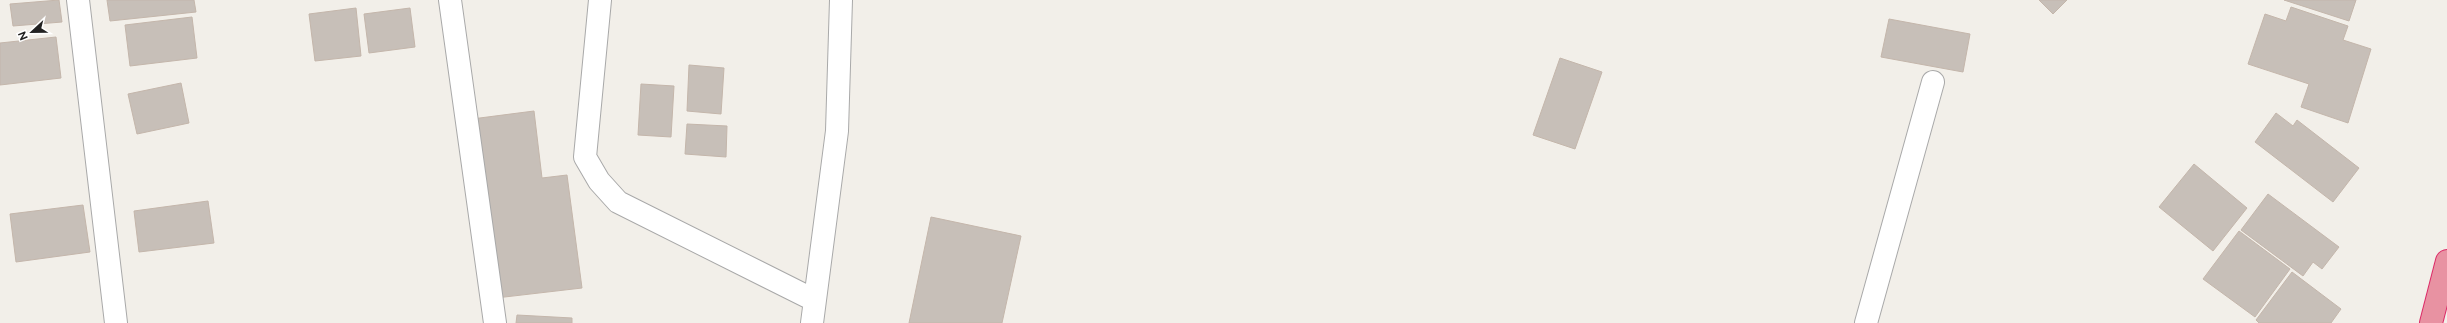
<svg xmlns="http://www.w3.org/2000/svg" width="2447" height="323" font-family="Raleway,sans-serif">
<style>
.building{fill:#c7bfb8;stroke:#c4b6ab}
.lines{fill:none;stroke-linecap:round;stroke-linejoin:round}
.minor-casing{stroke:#a9a9a9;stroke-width:24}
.highway-casing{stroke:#dc2a67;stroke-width:24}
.minor{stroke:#fff;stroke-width:22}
.highway{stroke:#e892a2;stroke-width:22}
</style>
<rect width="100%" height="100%" fill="#f2efe9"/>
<g class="building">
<polygon points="59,0 62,22 13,26 10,4"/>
<polygon points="107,0 194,0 196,12 110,21"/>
<polygon points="2039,0 2067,0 2053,14"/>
<polygon points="2284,0 2356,0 2349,21"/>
<polygon points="2291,7 2348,26 2343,40 2371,49 2348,123 2301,107 2309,84 2248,64 2265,14 2286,21"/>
<polygon points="356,8 361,56 315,61 309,14"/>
<polygon points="410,8 415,47 369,53 364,14"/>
<polygon points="192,17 197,58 130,66 125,25"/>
<polygon points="1889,19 1970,34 1963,72 1881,57"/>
<polygon points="56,37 61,78 0,85 0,43"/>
<polygon points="1560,58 1602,72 1575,149 1533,135"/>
<polygon points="689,65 724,68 721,114 687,111"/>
<polygon points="181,83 189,123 137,134 128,94"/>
<polygon points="641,84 674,86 671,137 638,135"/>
<polygon points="534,111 542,178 567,175 582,288 496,298 472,119"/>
<polygon points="2276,113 2293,126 2297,120 2359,168 2333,202 2255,142"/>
<polygon points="687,124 727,126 726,157 685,154"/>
<polygon points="2194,164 2247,208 2213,251 2159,207"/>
<polygon points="2268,194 2339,247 2322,269 2313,262 2303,276 2241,230"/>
<polygon points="208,201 214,243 139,252 134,211"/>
<polygon points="83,205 90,252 16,262 10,214"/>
<polygon points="931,217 1021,236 1002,323 909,323"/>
<polygon points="2239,231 2290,269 2255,317 2203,279"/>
<polygon points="2292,272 2341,309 2331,323 2259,323 2256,320"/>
<polygon points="517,315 572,318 572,323 516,323"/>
</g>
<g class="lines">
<defs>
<g id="minor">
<polyline points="78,0 116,323"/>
<polyline points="450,0 495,323"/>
<polyline points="600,0 585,157 599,181 618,202 814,300"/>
<polyline points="812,323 837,131 841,0"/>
<polyline points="1866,323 1933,82"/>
</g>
<polyline id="highway" points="2431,323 2447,261"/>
</defs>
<use href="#minor" class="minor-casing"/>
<use href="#highway" class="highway-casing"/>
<use href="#minor" class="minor"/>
<use href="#highway" class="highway"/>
</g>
<g transform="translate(32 32) rotate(248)" stroke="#ffffff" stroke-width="3" paint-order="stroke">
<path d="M0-3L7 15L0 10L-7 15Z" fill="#222222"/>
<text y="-6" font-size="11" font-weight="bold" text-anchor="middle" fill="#222222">N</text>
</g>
</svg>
